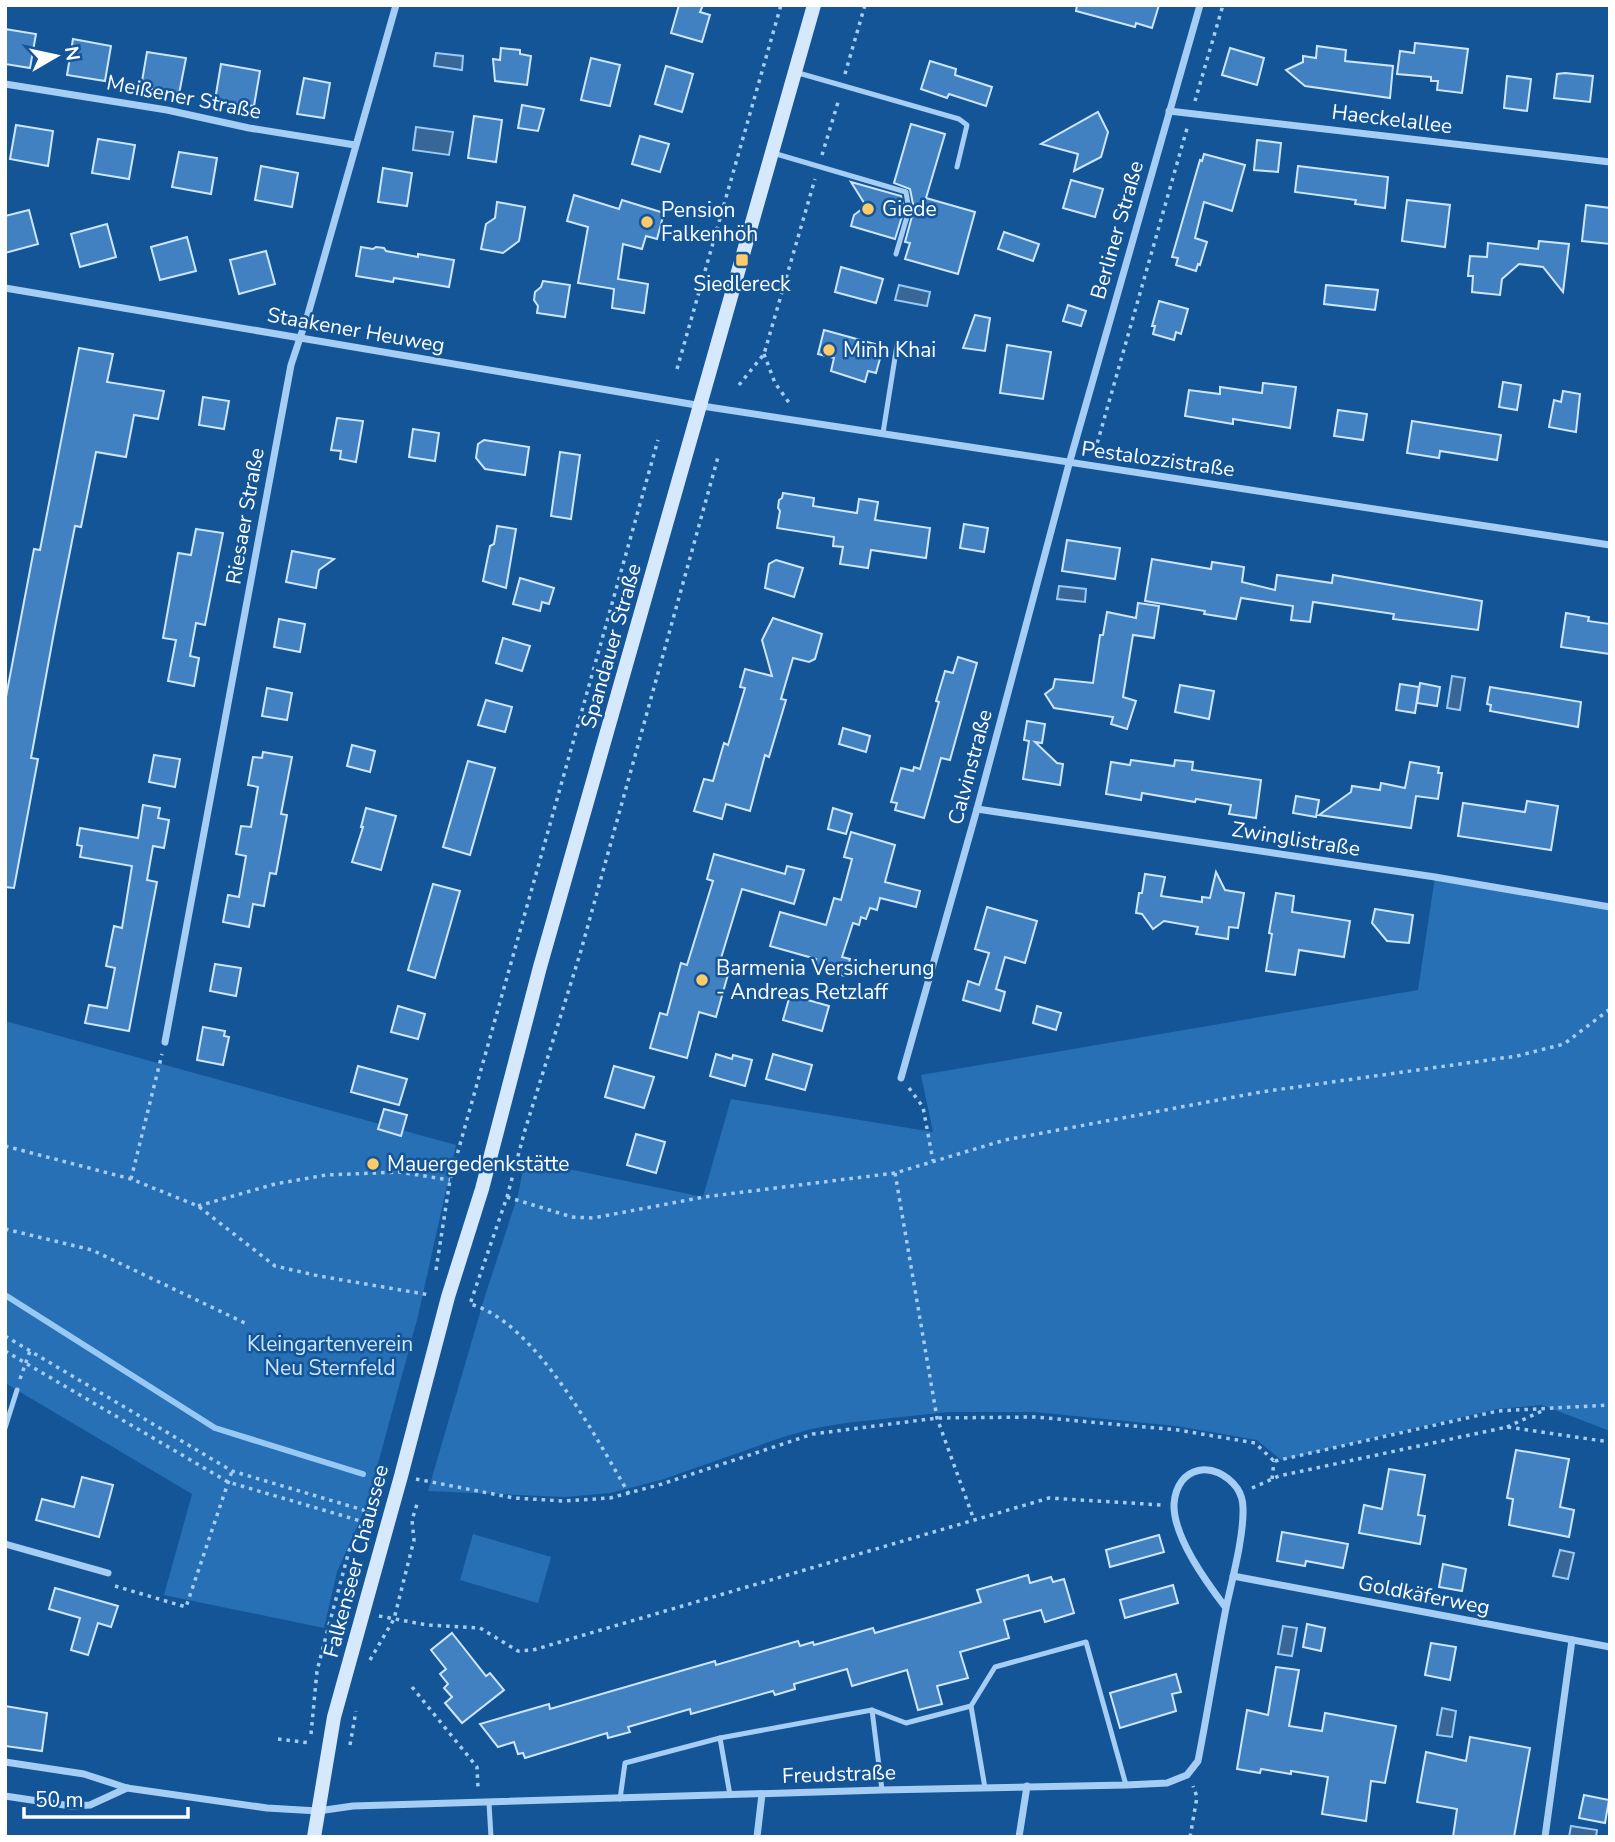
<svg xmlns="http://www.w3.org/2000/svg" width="1615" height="1842" font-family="'Nunito Sans',sans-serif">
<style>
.green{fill:#2770b6}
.water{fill:#386797;stroke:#98c9f5;stroke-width:2}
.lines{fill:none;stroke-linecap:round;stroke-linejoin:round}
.stream{stroke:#98c9f5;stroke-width:6}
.building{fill:#4181c1;stroke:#cee6fd;stroke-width:2}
.path{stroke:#a6cdf3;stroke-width:3.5;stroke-dasharray:3.5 5;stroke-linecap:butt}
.service{stroke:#a6cdf3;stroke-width:5}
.minor{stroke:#a6cdf3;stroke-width:7}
.secondary{stroke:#d6e8fc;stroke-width:14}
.poi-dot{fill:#ffcb68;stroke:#145598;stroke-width:2.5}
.labels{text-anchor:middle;stroke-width:5;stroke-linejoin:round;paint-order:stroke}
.street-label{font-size:21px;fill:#fff;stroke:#145598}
.poi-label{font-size:21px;fill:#fff;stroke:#145598;text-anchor:start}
.park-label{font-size:21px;fill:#cee6fd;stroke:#145598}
</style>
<rect width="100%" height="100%" fill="#145598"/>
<g class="green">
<polygon points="1435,877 1610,907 1610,1431 1542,1405 1497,1409 1281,1460 1257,1440 1176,1426 1035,1412 948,1412 845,1423 811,1429 780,1438 661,1480 610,1493 565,1497 428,1491 485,1296 518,1195 525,1160 703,1197 731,1099 933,1132 921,1075 1418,990"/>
<polygon points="5,1021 456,1145 418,1316 367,1504 337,1572 324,1628 164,1595 192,1494 5,1383"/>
<polygon points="473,1534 551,1557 538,1603 460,1580"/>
</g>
<g class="water">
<polygon points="436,53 463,56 462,70 434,66"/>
<polygon points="416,127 453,132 449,155 413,150"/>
<polygon points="899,285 930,292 927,306 895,300"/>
<polygon points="1059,586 1086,589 1085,602 1057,599"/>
<polygon points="1452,676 1465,678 1460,710 1447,708"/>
<polygon points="1560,1550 1574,1553 1568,1579 1553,1576"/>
<polygon points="1283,1626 1297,1628 1292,1656 1278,1654"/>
<polygon points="1442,1708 1456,1711 1452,1737 1437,1735"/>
<polygon points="1571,1826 1597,1830 1596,1837 1569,1837"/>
</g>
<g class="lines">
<polyline class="stream" points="5,1295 215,1428 363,1474"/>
</g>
<g class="building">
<polygon points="679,5 703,5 700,12 710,15 702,42 671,33"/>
<polygon points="1077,5 1159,5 1152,28 1136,23 1135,27 1076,11"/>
<polygon points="5,29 36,34 30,68 5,64"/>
<polygon points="73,39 111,46 105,81 67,75"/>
<polygon points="1415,43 1468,49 1462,93 1437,90 1438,81 1431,81 1431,77 1397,74 1400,51 1414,53"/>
<polygon points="1317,46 1346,50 1345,61 1393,66 1390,98 1305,86 1286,70 1303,62 1303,56 1316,58"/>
<polygon points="501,48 520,50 520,54 531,56 527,85 495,81 493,59 500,60"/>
<polygon points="1230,48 1264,58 1257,85 1222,75"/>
<polygon points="147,52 186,58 179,94 141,87"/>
<polygon points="591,58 620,65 610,106 581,100"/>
<polygon points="930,61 956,69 955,75 992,87 986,106 949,94 947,98 921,89"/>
<polygon points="221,64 260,71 254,106 215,100"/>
<polygon points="666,66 693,74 682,112 655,104"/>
<polygon points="1565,73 1593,76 1590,102 1554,98 1557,74"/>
<polygon points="1507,76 1531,79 1527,111 1504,108"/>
<polygon points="304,78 330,83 324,118 297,114"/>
<polygon points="522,105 544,109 538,131 518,128"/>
<polygon points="1098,112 1108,132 1101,157 1074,171 1078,154 1041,144"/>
<polygon points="474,116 502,120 496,162 468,158"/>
<polygon points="911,124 945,134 926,198 975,212 958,274 905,259 910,243 905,242 914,209 910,189 894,183"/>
<polygon points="16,125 53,131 48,166 10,159"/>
<polygon points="640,136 669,144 660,172 632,164"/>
<polygon points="98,139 135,145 129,179 92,173"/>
<polygon points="1257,140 1281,143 1278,172 1254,170"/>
<polygon points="179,152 217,158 211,194 172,187"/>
<polygon points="1204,154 1245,165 1232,211 1204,202 1195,238 1207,242 1200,265 1198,264 1196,271 1176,265 1178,258 1172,257 1200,160 1202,161"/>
<polygon points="261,166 298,173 292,207 255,200"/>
<polygon points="1298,166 1388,177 1385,208 1355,204 1356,200 1295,192"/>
<polygon points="383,168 412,173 407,206 378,202"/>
<polygon points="1071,180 1103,189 1095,217 1063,208"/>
<polygon points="851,182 901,196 904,210 895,239 851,226 854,215 866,206"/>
<polygon points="574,195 619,209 622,200 664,213 657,239 646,236 642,249 623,244 618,279 648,284 644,313 612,308 614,289 578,283 588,227 567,221"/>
<polygon points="1407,200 1450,205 1445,247 1402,241"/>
<polygon points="497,202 525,207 519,241 503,253 481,249 486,224 495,218"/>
<polygon points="1586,205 1610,208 1610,244 1582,241"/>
<polygon points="29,210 38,244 5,253 5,216"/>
<polygon points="107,224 116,257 80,267 71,234"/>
<polygon points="1004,232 1039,244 1033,261 998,249"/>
<polygon points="187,237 196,271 160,280 151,247"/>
<polygon points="1539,241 1569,244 1563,292 1543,267 1519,264 1502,279 1500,295 1472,292 1473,276 1468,276 1470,256 1487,257 1488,243 1538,249"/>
<polygon points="361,247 373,249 376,247 384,248 386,251 418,257 418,254 454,260 449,287 394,278 393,282 356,276"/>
<polygon points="266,251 275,284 239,294 230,260"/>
<polygon points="841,267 883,279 876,303 835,292"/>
<polygon points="543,281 570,285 565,317 537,313 538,306 534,300 535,292 541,287"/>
<polygon points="1326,285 1378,290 1375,310 1324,304"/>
<polygon points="1159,301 1188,309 1181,334 1176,332 1174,340 1153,334 1155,326 1152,326"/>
<polygon points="1068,305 1086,311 1081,326 1063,321"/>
<polygon points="975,315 990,318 985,351 963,348"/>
<polygon points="824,330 875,344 873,353 881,355 876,373 868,371 865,382 831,371 834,358 818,354"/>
<polygon points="1007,345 1051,352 1043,399 1000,393"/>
<polygon points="79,348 113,354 107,382 164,391 158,419 134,415 126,457 96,452 81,527 75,526 55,627 31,758 38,759 14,888 5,887 5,702 34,549 40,550"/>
<polygon points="1503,382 1521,385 1517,410 1499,407"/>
<polygon points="1263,383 1296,387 1290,428 1233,419 1233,424 1185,416 1189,390 1220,394 1220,387 1262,393"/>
<polygon points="1563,391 1580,394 1576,432 1549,427 1554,400 1561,402"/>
<polygon points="203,397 229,401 224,429 199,425"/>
<polygon points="1338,410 1367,414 1363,440 1334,436"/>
<polygon points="337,418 363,421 356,462 340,459 341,451 331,450"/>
<polygon points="1412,421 1501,435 1497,460 1440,451 1439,458 1407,453"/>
<polygon points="413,429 439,433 435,461 409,457"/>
<polygon points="484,440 529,447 525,475 485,469 476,458 478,444"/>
<polygon points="560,452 580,455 571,519 551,516"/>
<polygon points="783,493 814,498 813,506 857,513 859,499 878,502 875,520 930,528 926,558 871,550 868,568 840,564 843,547 833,546 834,537 777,528 780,511 778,508 779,500 782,498"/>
<polygon points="964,524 988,528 984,552 960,548"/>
<polygon points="497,526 516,529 506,588 483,581 490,546 494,544"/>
<polygon points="196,529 223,533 205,625 196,623 190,656 199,658 194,686 168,681 176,640 163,638 178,553 191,555"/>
<polygon points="1067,540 1120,548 1115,579 1062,571"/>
<polygon points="292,551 334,559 319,570 316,588 286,582"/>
<polygon points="1152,559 1211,569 1212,562 1244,567 1242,582 1275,590 1277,575 1332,583 1333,575 1482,601 1478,630 1393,619 1394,614 1313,602 1310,622 1291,620 1293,606 1241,598 1236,619 1204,614 1205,611 1145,601"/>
<polygon points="776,560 803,568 794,597 765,588 769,564"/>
<polygon points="520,578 554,588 549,604 542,602 540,611 513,604"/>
<polygon points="1138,603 1159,606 1154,638 1133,635 1123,697 1136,701 1127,729 1111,724 1113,717 1054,708 1045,694 1053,688 1055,679 1093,683 1100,635 1103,635 1107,612 1136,618"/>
<polygon points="1566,613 1589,617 1588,621 1610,624 1610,654 1561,647"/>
<polygon points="773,618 822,634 815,659 809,662 793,658 781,699 786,700 769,757 765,755 750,811 726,804 722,819 694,811 704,779 713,781 724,743 728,745 745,688 740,687 745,669 772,676 762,640"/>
<polygon points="279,619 305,624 300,652 274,647"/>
<polygon points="503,638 530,646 522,671 496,663"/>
<polygon points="958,657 977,663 950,760 941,758 924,818 895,810 897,803 891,802 901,768 913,771 914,767 920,769 939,702 936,701 945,671 953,673"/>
<polygon points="1420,683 1440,687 1437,706 1417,703"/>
<polygon points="1400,684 1419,687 1415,713 1396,710"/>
<polygon points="1180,685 1214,691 1209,719 1175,712"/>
<polygon points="1490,687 1581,702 1578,727 1490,711 1491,705 1487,704"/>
<polygon points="267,688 292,693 287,720 262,716"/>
<polygon points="486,700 512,707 505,732 478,725"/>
<polygon points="1027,721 1045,724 1042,743 1035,742 1057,763 1063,764 1060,785 1023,779 1029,741 1024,740"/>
<polygon points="843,728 870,736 866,752 839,744"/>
<polygon points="352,745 375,751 370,772 347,766"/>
<polygon points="263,752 292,757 281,814 287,815 276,874 270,873 264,906 253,904 249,927 223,922 228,895 239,897 246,856 236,854 241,826 251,827 258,787 248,785 253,757 262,758"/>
<polygon points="154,755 180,759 175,787 149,782"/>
<polygon points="1131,760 1174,766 1175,760 1193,762 1192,770 1261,780 1256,818 1229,814 1231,805 1196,799 1195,802 1142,793 1141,800 1106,794 1111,762 1130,765"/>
<polygon points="468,761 495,768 470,855 443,847"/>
<polygon points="1410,762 1439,767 1438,773 1442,773 1438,799 1416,796 1411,828 1319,815 1351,792 1352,786 1380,790 1381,783 1405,788"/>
<polygon points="1296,796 1319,800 1316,817 1293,813"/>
<polygon points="1527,801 1558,806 1551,850 1458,836 1463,803 1525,812"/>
<polygon points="143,805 160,808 158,818 169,820 164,848 153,846 147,880 157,882 129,1031 85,1023 89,1005 107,1008 115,968 106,966 114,926 122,928 132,866 80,857 82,846 77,845 80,828 138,838"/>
<polygon points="366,808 396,816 381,870 352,862 363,827 361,827"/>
<polygon points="833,808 852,814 846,834 828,829"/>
<polygon points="851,832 895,845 885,882 920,891 916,907 880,898 877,910 870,908 866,919 861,917 859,925 853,923 842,957 850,959 845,976 814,967 816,959 770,946 780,912 826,925 834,898 841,900 852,859 844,857"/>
<polygon points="714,854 785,874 787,866 804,870 794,904 742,889 718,968 729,971 716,1017 699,1012 687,1058 650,1048 660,1013 667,1015 681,963 687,965 713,881 707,879"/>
<polygon points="1216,872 1225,890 1244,893 1238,928 1229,927 1228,939 1196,934 1198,927 1164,921 1153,929 1142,914 1136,913 1139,893 1142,893 1145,874 1165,877 1161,896 1202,902 1202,897 1210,898"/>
<polygon points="433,884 460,891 435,978 408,970"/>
<polygon points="1276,893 1294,896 1292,912 1350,921 1344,957 1299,950 1295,975 1266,971 1272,934 1269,933"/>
<polygon points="987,907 1037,921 1025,963 1005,957 996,989 1005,992 1000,1011 963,1000 968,981 979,985 989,953 975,949"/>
<polygon points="1375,909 1413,915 1409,943 1387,941 1372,923"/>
<polygon points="215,964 241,968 236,996 210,991"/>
<polygon points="790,995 829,1006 822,1031 783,1020"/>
<polygon points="398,1006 425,1014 418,1039 391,1032"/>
<polygon points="1037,1006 1061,1013 1056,1030 1033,1023"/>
<polygon points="203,1027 225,1031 224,1036 229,1037 223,1065 197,1060"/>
<polygon points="716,1054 732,1059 733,1055 752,1060 745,1086 710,1076"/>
<polygon points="773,1054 812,1065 805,1090 766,1079"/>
<polygon points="358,1066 407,1079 399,1105 351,1092"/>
<polygon points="614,1066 654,1077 644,1108 605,1097"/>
<polygon points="384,1109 407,1115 401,1136 378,1129"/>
<polygon points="636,1134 665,1142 656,1173 627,1165"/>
<polygon points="1516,1450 1569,1459 1560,1507 1574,1510 1569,1537 1509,1525 1513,1499 1507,1498"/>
<polygon points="1389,1469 1425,1475 1418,1515 1425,1516 1420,1544 1359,1533 1364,1505 1382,1509"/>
<polygon points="82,1477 113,1485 99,1537 36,1520 42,1499 74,1507"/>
<polygon points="1282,1532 1348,1544 1343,1568 1306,1561 1305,1566 1277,1561"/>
<polygon points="1159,1535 1164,1552 1110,1567 1106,1550"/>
<polygon points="1443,1564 1466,1569 1462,1591 1439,1587"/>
<polygon points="1028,1575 1030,1583 1051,1577 1053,1582 1064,1579 1074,1613 1045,1622 1041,1610 1004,1620 1009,1638 960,1652 968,1678 937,1686 942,1704 918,1710 907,1670 852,1686 847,1669 794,1684 795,1689 775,1695 773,1691 691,1714 690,1709 628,1727 630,1732 608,1738 607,1733 525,1758 523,1753 518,1754 514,1742 498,1747 480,1724 549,1704 550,1709 715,1661 716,1665 798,1641 800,1646 813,1642 814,1645 873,1628 875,1633 981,1602 977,1590"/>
<polygon points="1173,1585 1178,1603 1125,1618 1120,1600"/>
<polygon points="55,1588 118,1606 111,1627 98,1623 88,1655 71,1650 80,1618 49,1609"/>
<polygon points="1307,1624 1325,1628 1321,1651 1303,1647"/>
<polygon points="452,1633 486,1676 490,1673 504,1690 462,1723 445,1703 452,1697 444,1688 448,1684 440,1674 446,1669 431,1650"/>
<polygon points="1431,1643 1456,1647 1450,1680 1425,1675"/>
<polygon points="1276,1667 1299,1670 1289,1726 1322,1731 1325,1713 1396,1726 1385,1783 1371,1781 1366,1821 1322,1814 1328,1777 1291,1771 1291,1774 1261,1769 1260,1773 1237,1769 1247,1710 1268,1715"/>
<polygon points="1176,1674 1181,1692 1172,1694 1176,1711 1120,1728 1110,1693"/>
<polygon points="5,1706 47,1713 42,1751 5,1746"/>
<polygon points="1470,1737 1530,1748 1514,1837 1453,1837 1457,1809 1417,1802 1426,1752 1466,1761"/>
<polygon points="1584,1795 1609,1800 1605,1823 1579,1818"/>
</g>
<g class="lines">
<g class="path">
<polyline points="845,74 865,5"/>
<polyline points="1195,101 1223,5"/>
<polyline points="822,155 839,99"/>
<polyline points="764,354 775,383 790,404"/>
<polyline points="677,369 781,5"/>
<polyline points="739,385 764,354 815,179"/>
<polyline points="1095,451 1188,125"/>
<polyline points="909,1088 923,1107 933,1161"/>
<polyline points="5,1146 131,1179 198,1206 275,1266 319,1276 430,1295"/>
<polyline points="895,1173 937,1418 974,1520"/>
<polyline points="131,1179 162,1054"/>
<polyline points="507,1197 572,1217 593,1218 704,1197 895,1173 1005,1140 1261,1092 1517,1056 1564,1044 1610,1009"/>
<polyline points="198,1206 275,1184 326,1175 399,1172 450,1180"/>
<polyline points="5,1229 92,1250 247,1324"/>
<polyline points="436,1270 450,1180 658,440"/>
<polyline points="5,1336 232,1471 370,1512"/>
<polyline points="5,1351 228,1482 364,1522"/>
<polyline points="20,1379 30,1351"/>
<polyline points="1507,1427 1542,1411"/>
<polyline points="1275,1461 1498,1411 1610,1405"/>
<polyline points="416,1479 514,1498 564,1501 610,1498 662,1484 813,1434 937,1418 1035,1417 1178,1430 1255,1443 1274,1461"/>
<polyline points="1272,1479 1274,1461"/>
<polyline points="1252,1488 1279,1476 1507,1427 1610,1442"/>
<path d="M629,1494c-33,-56 -93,-172 -159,-190l37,-107 18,-67 55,-176 138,-497"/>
<polyline points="115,1586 186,1607 232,1471"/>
<polyline points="379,1616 427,1625 480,1628 518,1651 533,1650 1049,1498 1162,1505"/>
<polyline points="370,1660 394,1619 414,1540 412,1520 417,1504"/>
<polyline points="412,1687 477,1767 478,1788"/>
<polyline points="311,1734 317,1671 326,1636 349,1551 375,1496"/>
<polyline points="278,1739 310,1743"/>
<polyline points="350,1745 356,1711"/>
<polyline points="1190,1837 1197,1797 1193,1786"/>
</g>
<g class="service">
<polyline points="795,72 959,119 967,125 957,167"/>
<polyline points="773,153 906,192 909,210 896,254"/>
<polyline points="883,433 897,345"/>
<polyline points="5,1428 17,1390"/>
<polyline points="872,1710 882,1790"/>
<polyline points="720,1738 872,1710 906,1723 971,1706"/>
<polyline points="985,1788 971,1706 995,1667 1086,1642 1126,1785"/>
<polyline points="620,1799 625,1763 720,1738 730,1795"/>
<polyline points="489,1803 491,1837"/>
</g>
<g class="minor">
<polyline points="5,84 167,110 249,128 355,145"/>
<polyline points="1169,111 1610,162"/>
<polyline points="5,288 702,406 1610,545"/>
<polyline points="977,809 1435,877 1610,907"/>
<polyline points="165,1042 291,365 308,314 396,5"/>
<polyline points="901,1078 977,809 1069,464 1200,5"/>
<polyline points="5,1544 108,1573"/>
<polyline points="1233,1576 1610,1647"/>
<path d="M5,1762l79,12 43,14 140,20 51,3 35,-5 529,-16 244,-5 41,-2 20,-8 11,-14c10,-51 18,-102 28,-153 6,-28 18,-72 17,-100 0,-7 -2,-14 -6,-20 -22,-29 -60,-23 -63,16 -1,33 33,79 52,104"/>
<polyline points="5,1796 71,1806 90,1805 127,1788"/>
<polyline points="757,1837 762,1794"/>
<polyline points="1019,1837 1027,1786"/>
<polyline points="1545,1837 1572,1640"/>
</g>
<polyline class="secondary" points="314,1837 334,1717 401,1476 448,1297 482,1189 540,967 814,5"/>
</g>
<g class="poi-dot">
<circle cx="868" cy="209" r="7"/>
<circle cx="647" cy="222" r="7"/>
<rect x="735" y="253" width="14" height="14" rx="3.5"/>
<circle cx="829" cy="350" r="7"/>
<circle cx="702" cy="980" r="7"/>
<circle cx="373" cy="1164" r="7"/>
</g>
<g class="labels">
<g class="street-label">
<text transform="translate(184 97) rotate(11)" y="7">Meißener Straße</text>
<text transform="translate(1392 119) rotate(7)" y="7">Haeckelallee</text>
<text transform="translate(1117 230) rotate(-74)" y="7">Berliner Straße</text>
<text transform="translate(356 330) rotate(10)" y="7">Staakener Heuweg</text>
<text transform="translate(1158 459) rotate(8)" y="7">Pestalozzistraße</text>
<text transform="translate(245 516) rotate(-80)" y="7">Riesaer Straße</text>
<text transform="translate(611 646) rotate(-74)" y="7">Spandauer Straße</text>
<text transform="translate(970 767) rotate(-75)" y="7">Calvinstraße</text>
<text transform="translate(1296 839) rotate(9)" y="7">Zwinglistraße</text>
<text transform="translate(356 1561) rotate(-75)" y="7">Falkenseer Chaussee</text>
<text transform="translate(1424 1595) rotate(11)" y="7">Goldkäferweg</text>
<text transform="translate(839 1774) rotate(-2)" y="7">Freudstraße</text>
</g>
<g class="poi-label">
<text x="882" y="216">Giede</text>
<text x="661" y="217">Pension<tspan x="661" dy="24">Falkenhöh</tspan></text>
<text x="742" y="291" text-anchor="middle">Siedlereck</text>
<text x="843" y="357">Minh Khai</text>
<text x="716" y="975">Barmenia Versicherung<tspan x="716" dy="24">- Andreas Retzlaff</tspan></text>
<text x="387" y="1171">Mauergedenkstätte</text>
</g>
<g class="park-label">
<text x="330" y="1351">Kleingartenverein<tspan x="330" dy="24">Neu Sternfeld</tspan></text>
</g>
</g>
<rect width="1615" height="1842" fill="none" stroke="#ffffff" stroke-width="14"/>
<g transform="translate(56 56) rotate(81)" stroke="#145598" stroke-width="5" paint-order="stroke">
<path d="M0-5L12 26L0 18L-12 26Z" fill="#ffffff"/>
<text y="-10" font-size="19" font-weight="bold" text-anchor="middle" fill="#ffffff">N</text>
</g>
<path d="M24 1807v10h164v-10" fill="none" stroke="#ffffff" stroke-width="3.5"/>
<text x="35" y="1807" font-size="21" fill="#ffffff" stroke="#145598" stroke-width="5" paint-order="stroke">50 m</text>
</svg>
